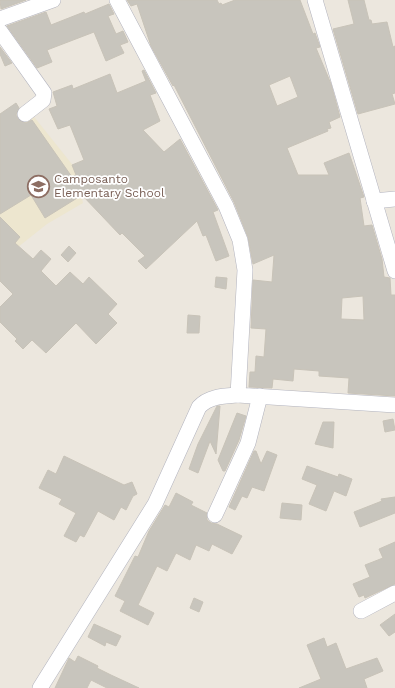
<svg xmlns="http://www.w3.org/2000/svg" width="395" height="688" font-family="'Work Sans',sans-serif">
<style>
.education{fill:#ede6cf}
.building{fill:#c8c5bd;stroke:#c8c3b8;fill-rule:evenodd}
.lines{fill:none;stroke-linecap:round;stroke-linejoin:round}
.minor-casing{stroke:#b2b3be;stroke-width:16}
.minor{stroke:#fff;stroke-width:15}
.labels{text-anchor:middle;stroke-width:3.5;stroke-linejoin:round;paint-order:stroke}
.education-label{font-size:12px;fill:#785e54;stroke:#fff;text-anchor:start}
</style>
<rect width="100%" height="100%" fill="#ece7de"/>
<polygon class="education" points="31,113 75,168 83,203 47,224 8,255 0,249 0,137"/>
<g class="building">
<polygon points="0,0 26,0 1,9"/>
<path d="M127,0h90l2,4 2,-1 1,2 13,-5h65l13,34 2,-1 5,14 -4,1 15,36 9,33 -11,5 2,6 -4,1 1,2 -41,17 11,27h31l-5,-12 25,-10 15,44 -4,1 4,28 8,-1 10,34 2,18 6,1 1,17h4v101l-47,-3 1,-15 -30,-2v-5l-25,-2 -1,12 -20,-2 -1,9 -23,-1 1,-15h5l1,-16 8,1 2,-28 -15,-1 2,-48 19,2 2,-27 -21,9 -5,-27 -14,-35 -60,-117 -1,1 -22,-40 -14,-42 -6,2zM290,76l8,21 -21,9 -8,-21zM363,296l1,24 -23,-1 1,-21z"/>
<polygon points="348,0 364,0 369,20 371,20 372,24 387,22 393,47 395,46 395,93 392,94 395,104 358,114 333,29 354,24"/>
<polygon points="109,4 114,14 108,16 116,34 123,31 128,42 120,45 124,53 106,61 94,32 47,50 52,62 37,68 7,26 46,12 51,25 84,12 85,14"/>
<polygon points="0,47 12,63 5,66 0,54"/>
<polygon points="144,70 156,93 150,95 160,121 143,130 164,152 180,139 218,210 213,212 229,256 216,261 206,235 203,236 197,221 146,269 138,261 145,256 122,233 120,235 82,195 45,218 31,195 0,214 0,114 16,103 19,108 16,115 18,119 26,123 32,120 72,177 76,175 72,165 84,160 70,125 58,129 49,109 57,106 53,92 72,85 73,89 110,74 117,93 146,81 142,71"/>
<polygon points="0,217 20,237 15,243 33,259 41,250 51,259 41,271 56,286 70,272 83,284 89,277 117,304 108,314 117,323 96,344 76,323 46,353 32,340 23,349 15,341 17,339 0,322 0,307 13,294 0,281"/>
<polygon points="69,246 76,253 68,262 61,255"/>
<polygon points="216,277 227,278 226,289 215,287"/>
<polygon points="188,315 200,316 199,333 187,333"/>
<polygon points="217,406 220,406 216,454 210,441 198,473 189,469 198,444"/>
<polygon points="237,413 246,416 239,440 225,471 223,471 218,460"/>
<polygon points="393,419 395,430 385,432 383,421"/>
<polygon points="323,422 334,422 333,448 315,444"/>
<polygon points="254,451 256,451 261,464 267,451 277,455 264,491 252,487 247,498 242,496 235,510 229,507"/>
<polygon points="64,456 124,485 132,482 137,494 133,496 126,510 121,507 114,520 98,511 84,537 80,535 76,542 64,536 76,513 59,504 62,499 39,488 48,470 56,474"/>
<polygon points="307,466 338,477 339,474 352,479 346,496 334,491 326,511 309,504 317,485 302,479"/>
<polygon points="176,493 193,502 191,505 207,513 207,520 211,523 217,524 242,536 232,554 212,544 209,551 196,545 190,560 176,553 167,571 157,566 138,605 154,613 148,625 120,611 125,601 115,596 135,556 138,557 149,531 165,505 169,507"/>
<polygon points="395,497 395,513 360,527 354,512 382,501 381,499"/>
<polygon points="282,503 302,505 301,520 280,518"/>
<polygon points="395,542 395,584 365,598 364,595 359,597 353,584 370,577 365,565 383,558 379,549"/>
<polygon points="194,598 203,602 199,612 190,608"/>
<polygon points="395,614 395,632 389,636 380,625"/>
<polygon points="94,624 121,636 116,646 106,642 105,646 88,637"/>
<polygon points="324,638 327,647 336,643 346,669 377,658 383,671 364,679 367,688 299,688 321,679 307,645"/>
<polygon points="78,656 98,666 97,668 111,675 139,688 107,688 91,680 87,688 55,688 69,658 75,662"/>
</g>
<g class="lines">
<defs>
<g id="minor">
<polyline points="117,0 226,206 240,240 245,270 238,395 395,405"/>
<polyline points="315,0 395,271"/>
<polyline points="0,19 53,0"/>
<polyline points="0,31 44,93 43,100 25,114"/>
<polyline points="374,201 395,199"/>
<polyline points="215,515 248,443 260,396"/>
<polyline points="361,611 395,593"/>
<path d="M40,688l115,-184 44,-97c10,-11 25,-11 39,-12"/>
</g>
</defs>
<use href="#minor" class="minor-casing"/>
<use href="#minor" class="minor"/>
</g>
<defs>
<symbol id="school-ring" viewBox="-11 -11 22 22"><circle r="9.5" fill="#fff" stroke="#8d6e63" stroke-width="1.5"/><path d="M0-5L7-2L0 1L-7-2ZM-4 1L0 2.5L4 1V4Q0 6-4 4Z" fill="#8d6e63"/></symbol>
</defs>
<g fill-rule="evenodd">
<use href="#school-ring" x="26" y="174" width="25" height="25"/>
</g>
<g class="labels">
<g class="education-label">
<text x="54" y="183">Camposanto<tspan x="54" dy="14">Elementary School</tspan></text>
</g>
</g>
</svg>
